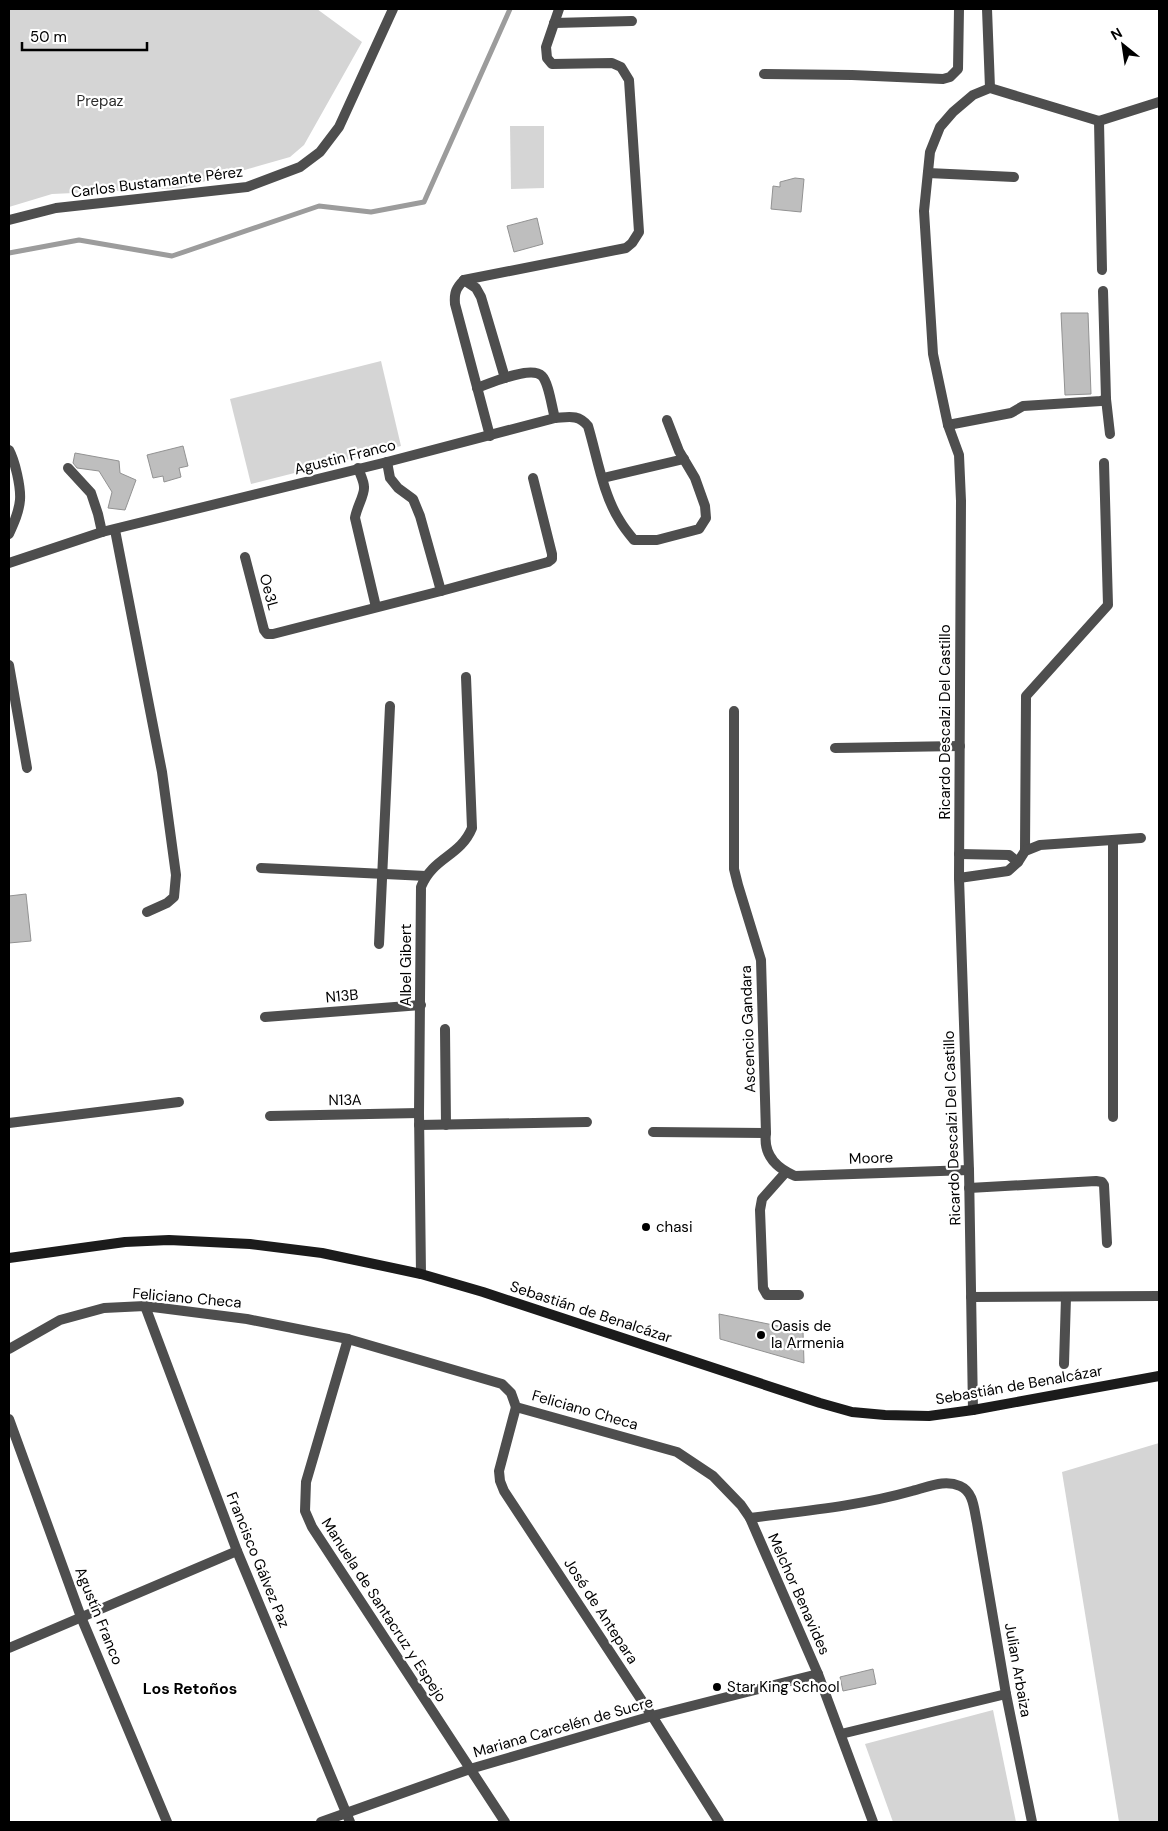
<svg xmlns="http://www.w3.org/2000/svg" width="1168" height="1831" font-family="'DM Sans',sans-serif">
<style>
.green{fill:#d5d5d5}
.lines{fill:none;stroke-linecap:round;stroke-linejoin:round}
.stream{stroke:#9c9c9c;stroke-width:5}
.building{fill:#bebebe;stroke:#929292}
.service{stroke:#4e4e4e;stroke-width:10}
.minor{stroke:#4e4e4e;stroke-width:10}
.tertiary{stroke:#4e4e4e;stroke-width:10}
.secondary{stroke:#1b1b1b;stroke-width:10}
.poi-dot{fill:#000;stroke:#fff;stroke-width:2}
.labels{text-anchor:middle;stroke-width:4.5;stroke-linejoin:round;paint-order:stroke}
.park-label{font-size:15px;fill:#2c2c2c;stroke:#fff}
.street-label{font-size:15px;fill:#000;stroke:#fff}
.poi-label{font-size:15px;fill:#000;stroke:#fff;text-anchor:start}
.neighbourhood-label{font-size:16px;font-weight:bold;fill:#000;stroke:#fff}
</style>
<rect width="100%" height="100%" fill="#fff"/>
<g class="green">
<polygon points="9,9 317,9 362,42 304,145 290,157 181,188 52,194 9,207"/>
<polygon points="510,126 544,126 544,188 511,189"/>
<polygon points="381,361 401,446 251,484 230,399"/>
<polygon points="1159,1443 1159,1822 1119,1822 1062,1472"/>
<polygon points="993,1710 1016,1822 893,1822 865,1744"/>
</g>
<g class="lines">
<polyline class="stream" points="9,253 79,240 172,256 319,206 371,212 424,202 510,9"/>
</g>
<g class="building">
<polygon points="795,178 804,179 801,212 771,209 773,186 780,187 780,182"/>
<polygon points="537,218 543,244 514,252 507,226"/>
<polygon points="1061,313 1088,313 1091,394 1065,395"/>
<polygon points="183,446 188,466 179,468 181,477 164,482 163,476 153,478 147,455"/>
<polygon points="75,453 119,461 120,473 136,480 125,510 108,508 112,492 99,471 77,468 73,463"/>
<polygon points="26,894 31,941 9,943 9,896"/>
<polygon points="719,1314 803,1331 804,1363 720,1339"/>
<polygon points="873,1669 876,1684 843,1691 840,1677"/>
</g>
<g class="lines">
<g class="service">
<polyline points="554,23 632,21"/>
<polyline points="464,280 626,248 632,243 639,232 629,80 621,67 612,63 552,64 547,58 546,47 559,9"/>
<path d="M464,280c-8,8 -10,13 -9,24l35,132"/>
<polyline points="464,280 476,288 481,297 505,378"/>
<path d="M477,388c14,-5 54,-23 65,-12 7,7 10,33 13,42"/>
<polyline points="68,468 91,493 98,514 102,532"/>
<polyline points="786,1172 762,1199 760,1210 763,1288 767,1295 799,1295"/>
<polyline points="969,1188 1096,1181 1102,1182 1104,1185 1107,1243"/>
</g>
<g class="minor">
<polyline points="987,9 990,88"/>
<polyline points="764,74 852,75 943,79 950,77 958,69 959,9"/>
<polyline points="1099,121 1102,270"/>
<polyline points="928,173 1014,177"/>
<polyline points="1106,399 1110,434"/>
<polyline points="948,425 1011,413 1023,406 1101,401 1106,399 1103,291"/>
<polyline points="387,462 390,478 398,488 413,499 420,516 441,591"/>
<path d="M358,468c2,6 6,13 6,19 1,7 -8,22 -9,31l21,89"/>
<polyline points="603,478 684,459"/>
<polyline points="115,530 162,772 176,875 174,897 167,903 147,912"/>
<polyline points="245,557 264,630 267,634 273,634 441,591 548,562 552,559 552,554 533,478"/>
<path d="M9,563l93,-31 285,-70 168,-44c14,-1 23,-4 33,8 9,30 15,69 32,95 4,7 9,13 14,19h23l42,-11 7,-11 -1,-12 -10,-28 -16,-27 -12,-31"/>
<polyline points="9,665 27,768"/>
<path d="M734,711v158l4,16 23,75 5,173c-3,22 10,35 29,43l174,-6"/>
<polyline points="835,748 960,746"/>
<polyline points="1025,851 1026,696 1108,605 1104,463"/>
<polyline points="959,854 1009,855 1018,862"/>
<polyline points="261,868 426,876"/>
<polyline points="959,878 1008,871 1018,862 1025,851 1040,845 1141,838"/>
<polyline points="379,944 390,706"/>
<polyline points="265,1017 421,1005"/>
<polyline points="445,1029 446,1125"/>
<polyline points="270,1116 419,1113"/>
<polyline points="1113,1117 1113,841"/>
<polyline points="9,1123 179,1102"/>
<polyline points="419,1125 587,1122"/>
<polyline points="653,1132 766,1133"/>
<path d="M421,1274l-2,-161 2,-226c12,-30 39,-30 51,-59l-6,-151"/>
<polyline points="971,1297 1159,1296"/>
<polyline points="145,1306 237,1551 350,1822"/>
<polyline points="348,1339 306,1482 305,1511 312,1527 505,1822"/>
<polyline points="9,1349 60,1320 104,1308 145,1306 247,1319 348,1339 502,1384 511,1393 516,1407 677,1452 713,1476 741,1505 750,1518 818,1674 873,1822"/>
<polyline points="1064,1364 1066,1297"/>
<polyline points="516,1407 499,1471 500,1481 504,1491 652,1716 719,1822"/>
<polyline points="973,1410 969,1170 959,878 961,501 959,455 948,425 933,354 924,211 930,152 940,127 953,112 973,95 990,88 1099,121 1159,102"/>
<polyline points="9,1419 81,1617 167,1822"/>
<path d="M750,1518c54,-7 109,-12 162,-27 17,-4 32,-12 48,-5 14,6 14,24 17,37l29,171 26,128"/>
<polyline points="9,1648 237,1551"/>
<polyline points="841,1734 1006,1694"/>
<polyline points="321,1822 470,1769 652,1716 818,1674"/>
</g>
<g class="tertiary">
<polyline points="9,220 56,208 247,187 300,167 320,152 339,127 393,9"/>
<path d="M9,450c6,11 12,37 11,50 -1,12 -6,23 -11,34"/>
</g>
<polyline class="secondary" points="9,1258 125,1242 169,1240 250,1244 322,1253 421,1274 483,1292 820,1403 852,1412 885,1415 929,1416 973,1410 1159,1376"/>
</g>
<g class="poi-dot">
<circle cx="646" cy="1227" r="5"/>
<circle cx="761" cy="1335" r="5"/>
<circle cx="717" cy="1687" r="5"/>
</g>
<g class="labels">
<g class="park-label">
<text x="100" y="106">Prepaz</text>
</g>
<g class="street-label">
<text transform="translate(157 182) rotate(-7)" y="5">Carlos Bustamante Pérez</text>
<text transform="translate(345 457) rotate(-14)" y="5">Agustin Franco</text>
<text transform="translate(269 592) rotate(75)" y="5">Oe3L</text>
<text transform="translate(945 722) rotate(-90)" y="5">Ricardo Descalzi Del Castillo</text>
<text transform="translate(406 965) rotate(-90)" y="5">Albel Gibert</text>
<text transform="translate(342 996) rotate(-5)" y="5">N13B</text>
<text transform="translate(748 1029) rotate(-92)" y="5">Ascencio Gandara</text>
<text transform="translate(345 1100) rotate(-1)" y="5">N13A</text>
<text transform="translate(952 1128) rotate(-92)" y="5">Ricardo Descalzi Del Castillo</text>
<text transform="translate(871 1158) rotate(-2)" y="5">Moore</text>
<text transform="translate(187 1298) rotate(5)" y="5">Feliciano Checa</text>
<text transform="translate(591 1312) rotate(18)" y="5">Sebastián de Benalcázar</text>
<text transform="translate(1019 1385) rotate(-10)" y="5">Sebastián de Benalcázar</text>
<text transform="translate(585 1410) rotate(16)" y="5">Feliciano Checa</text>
<text transform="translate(258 1560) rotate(68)" y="5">Francisco Gálvez Paz</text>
<text transform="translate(799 1594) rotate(66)" y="5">Melchor Benavides</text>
<text transform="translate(384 1610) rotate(57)" y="5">Manuela de Santacruz y Espejo</text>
<text transform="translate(601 1611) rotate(57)" y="5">José de Antepara</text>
<text transform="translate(99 1616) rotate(68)" y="5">Agustín Franco</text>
<text transform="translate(1018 1670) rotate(80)" y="5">Julian Arbaiza</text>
<text transform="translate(563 1727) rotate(-16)" y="5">Mariana Carcelén de Sucre</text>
</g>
<g class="poi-label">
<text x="656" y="1232">chasi</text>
<text x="771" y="1331">Oasis de<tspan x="771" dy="17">la Armenia</tspan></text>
<text x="727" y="1692">Star King School</text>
</g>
<g class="neighbourhood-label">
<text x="190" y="1694">Los Retoños</text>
</g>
</g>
<rect width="1168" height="1831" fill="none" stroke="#000000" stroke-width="20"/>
<g transform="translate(1123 45) rotate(330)" stroke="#ffffff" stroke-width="4" paint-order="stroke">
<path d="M0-4L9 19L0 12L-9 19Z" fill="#000000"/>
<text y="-8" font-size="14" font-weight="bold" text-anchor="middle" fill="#000000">N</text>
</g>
<path d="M22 42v8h125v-8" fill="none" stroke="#000000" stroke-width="2.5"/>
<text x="30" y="42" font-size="15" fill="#000000" stroke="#ffffff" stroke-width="4" paint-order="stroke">50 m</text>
</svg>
